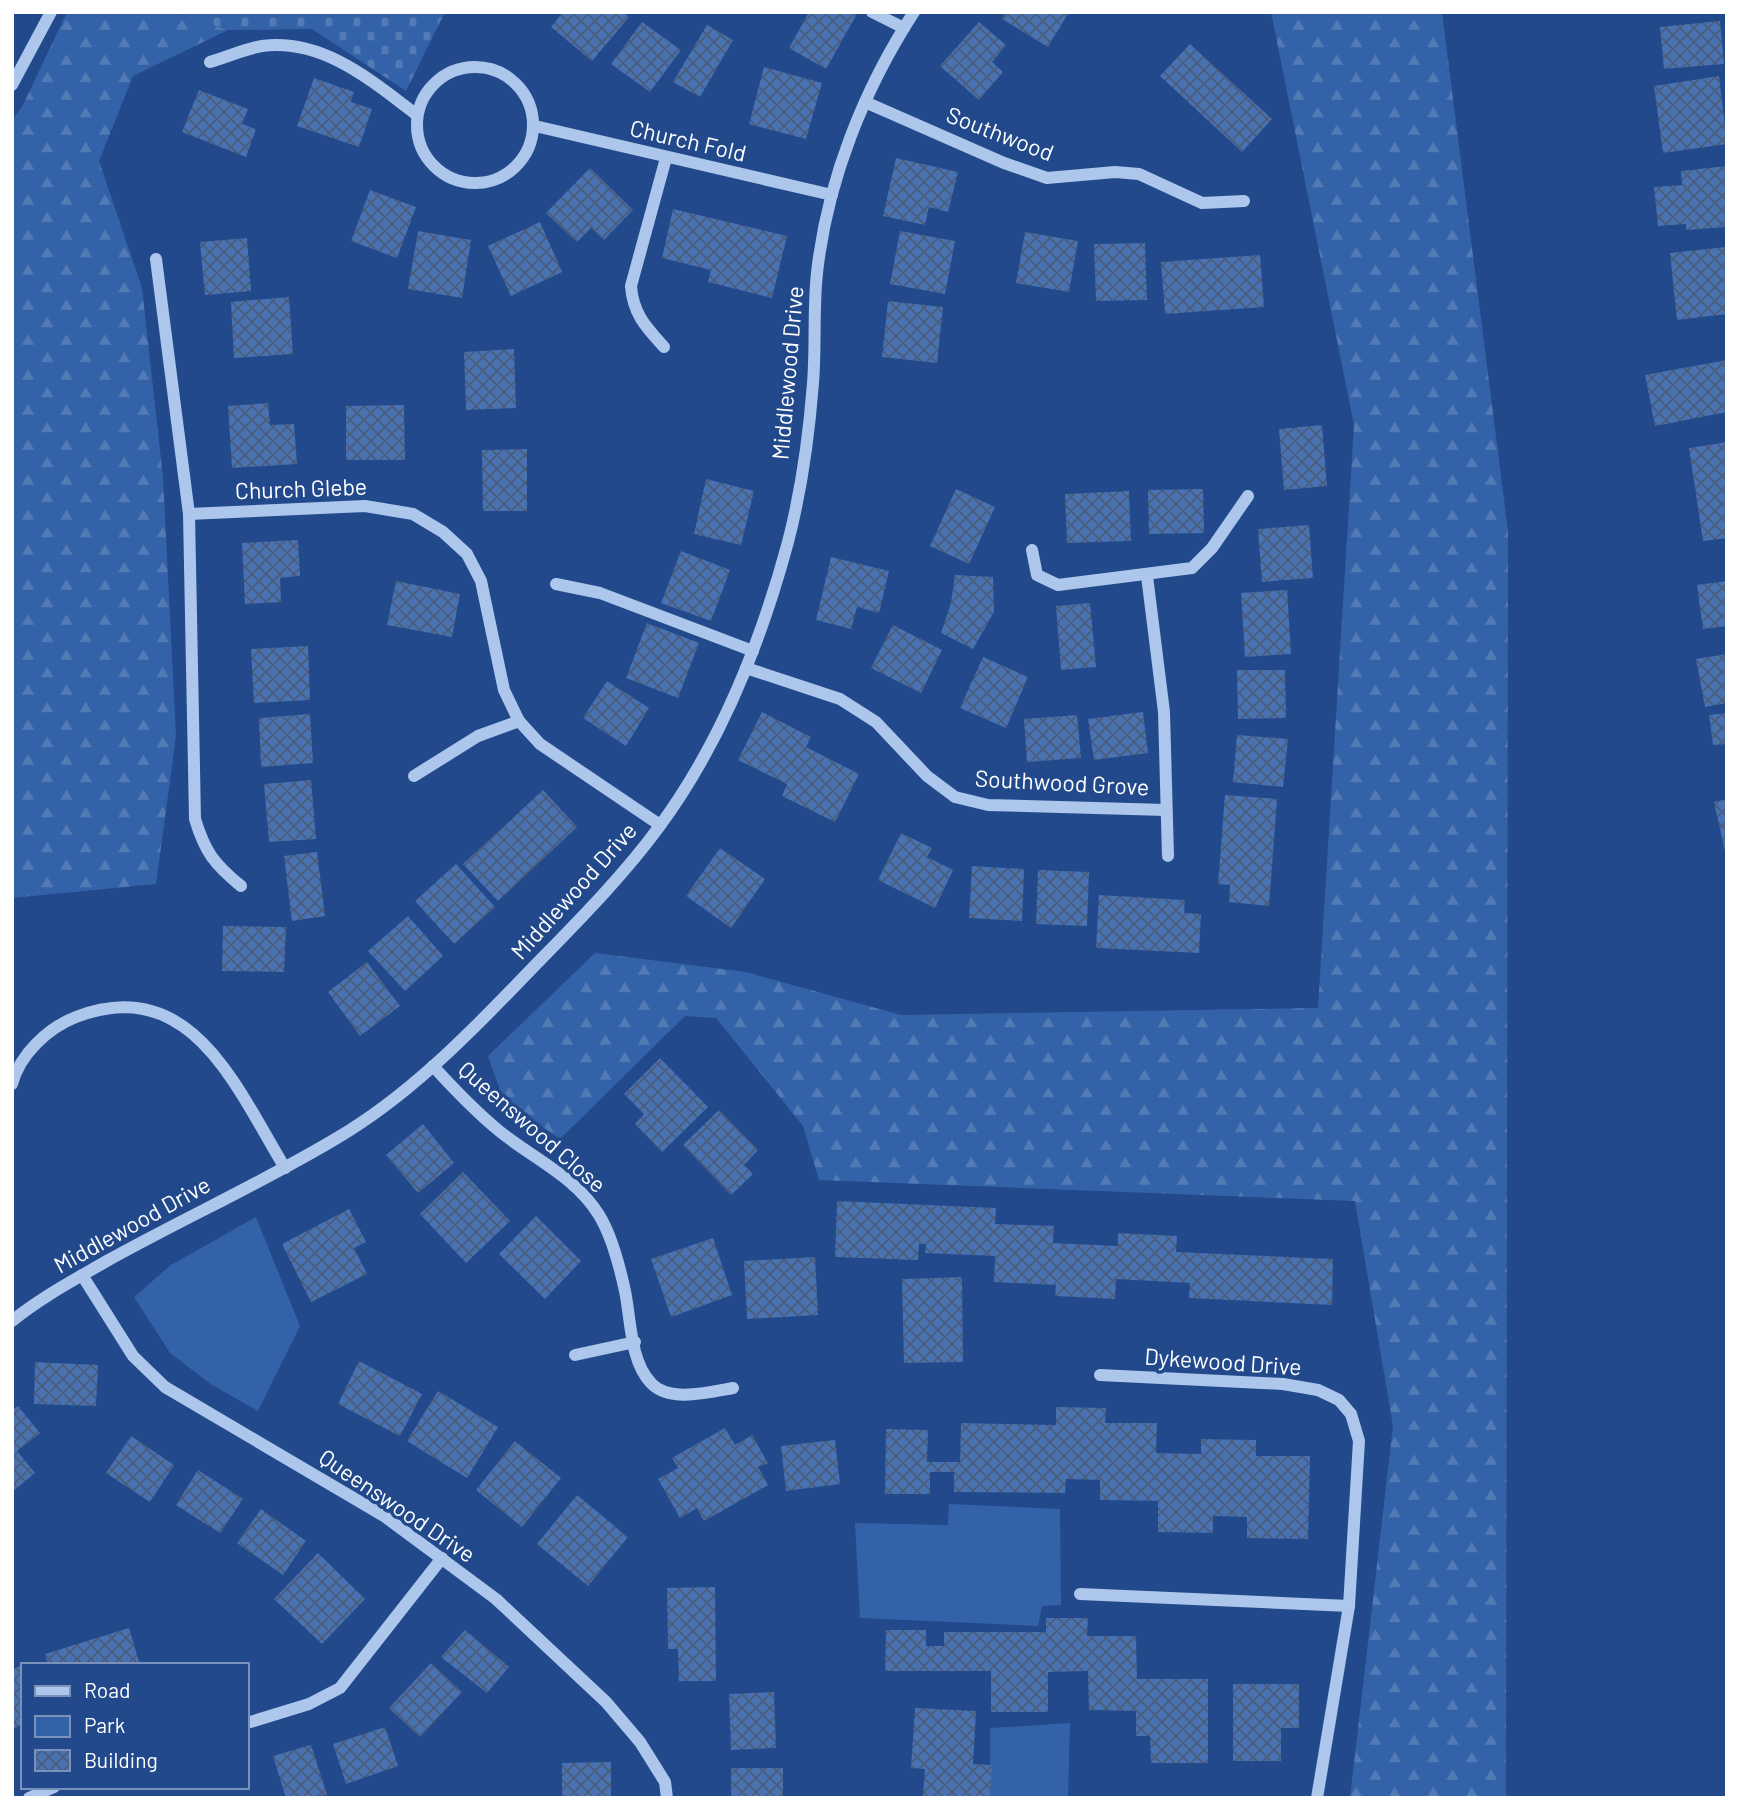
<svg xmlns="http://www.w3.org/2000/svg" width="1739" height="1810" font-family="Barlow,sans-serif">
<style>
.green{fill:#3462a8}
.forest{fill:url(#forest-firs)}
.cemetery{fill:url(#cemetery-stones)}
.building{fill:url(#building-cross-hatch)}
.lines{fill:none;stroke-linecap:round;stroke-linejoin:round}
.minor{stroke:#adc6eb;stroke-width:12}
.labels{text-anchor:middle;stroke-width:7;stroke-linejoin:round;paint-order:stroke}
.street-label{font-size:23px;fill:#fff;stroke:#21498b}
</style>
<defs>
<pattern id="forest-firs" width="22" height="20" patternUnits="userSpaceOnUse" patternTransform="scale(1.75)"><rect width="22" height="20" fill="#3462a8"/><path d="M5 1l3.5 6h-7zM16 11l3.5 6h-7z" fill="#527ab5"/></pattern>
<pattern id="cemetery-stones" width="16" height="16" patternUnits="userSpaceOnUse" patternTransform="scale(1.75)"><rect width="16" height="16" fill="#3462a8"/><path d="M2 7V4a2 2 0 0 1 4 0v3zM10 15v-3a2 2 0 0 1 4 0v3z" fill="#527ab5"/></pattern>
<pattern id="building-cross-hatch" width="8" height="8" patternUnits="userSpaceOnUse" patternTransform="scale(1.75)"><rect width="8" height="8" fill="#4972b2"/><path d="M0 0l8 8M0 8l8-8" fill="none" stroke="#4b5d7a"/></pattern>
</defs>
<rect width="100%" height="100%" fill="#21498b"/>
<g class="green">
<polygon points="256,1217 300,1326 258,1411 212,1385 170,1353 134,1297 171,1265"/>
<polygon points="949,1504 1060,1509 1061,1605 1042,1606 1038,1626 860,1618 855,1523 948,1525"/>
<polygon points="1070,1723 1068,1798 990,1798 990,1728"/>
</g>
<g class="forest">
<polygon points="67,12 171,12 228,30 133,76 99,161 142,288 163,477 176,736 156,884 12,898 12,120 22,107"/>
<polygon points="1271,12 1442,12 1508,531 1506,1798 1350,1798 1393,1426 1355,1201 819,1180 803,1126 716,1018 685,1016 560,1139 503,1099 488,1056 595,953 746,972 901,1015 1318,1008 1354,425"/>
</g>
<polygon class="cemetery" points="171,12 445,12 406,91 312,29 228,30"/>
<g class="building">
<polygon points="563,12 623,12 629,17 592,61 551,27"/>
<polygon points="809,12 858,12 826,69 789,48"/>
<polygon points="1007,12 1069,12 1048,47 1002,19"/>
<polygon points="1720,21 1724,64 1664,69 1660,27"/>
<polygon points="642,22 681,50 650,92 611,64"/>
<polygon points="979,22 1006,45 992,62 1003,72 979,100 940,66"/>
<polygon points="707,25 733,40 700,97 673,82"/>
<polygon points="1190,44 1272,119 1242,152 1160,76"/>
<polygon points="764,67 822,83 806,139 749,124"/>
<polygon points="1719,76 1727,144 1663,153 1654,86"/>
<polygon points="314,78 354,92 351,102 372,109 359,147 297,126"/>
<polygon points="199,90 248,109 242,124 256,129 246,157 182,132"/>
<polygon points="896,158 958,172 948,212 929,207 925,225 883,216"/>
<polygon points="1727,166 1727,227 1686,230 1686,224 1658,226 1654,187 1682,185 1681,171"/>
<polygon points="590,168 633,210 604,240 591,228 577,242 546,213"/>
<polygon points="370,190 416,207 397,258 351,241"/>
<polygon points="673,209 787,236 772,298 708,282 711,270 662,258"/>
<polygon points="540,222 562,272 511,296 488,246"/>
<polygon points="418,231 471,240 462,298 408,289"/>
<polygon points="900,231 955,241 945,294 890,284"/>
<polygon points="1025,232 1078,241 1069,292 1016,283"/>
<polygon points="247,238 251,291 205,295 200,242"/>
<polygon points="1145,243 1147,300 1096,301 1094,244"/>
<polygon points="1726,247 1727,314 1677,320 1670,253"/>
<polygon points="1260,255 1264,307 1165,314 1161,262"/>
<polygon points="289,297 293,354 234,358 231,302"/>
<polygon points="888,301 943,307 937,363 882,357"/>
<polygon points="514,349 516,408 466,410 464,352"/>
<polygon points="1727,360 1727,412 1655,426 1645,375"/>
<polygon points="268,403 270,425 294,424 297,464 232,468 228,406"/>
<polygon points="404,405 405,460 346,460 346,406"/>
<polygon points="1322,425 1327,486 1284,490 1279,429"/>
<polygon points="1727,442 1727,538 1703,541 1689,448"/>
<polygon points="527,449 527,511 483,511 482,450"/>
<polygon points="706,479 754,491 741,545 694,534"/>
<polygon points="956,489 995,507 969,564 930,546"/>
<polygon points="1203,489 1204,533 1149,534 1148,490"/>
<polygon points="1129,491 1131,541 1067,543 1065,494"/>
<polygon points="1309,525 1313,578 1262,582 1258,529"/>
<polygon points="298,540 300,576 280,578 281,602 245,604 242,543"/>
<polygon points="681,551 730,570 711,621 661,603"/>
<polygon points="831,557 889,571 879,613 857,607 851,629 816,620"/>
<polygon points="955,575 993,577 994,612 973,649 941,633 951,603"/>
<polygon points="396,581 460,594 452,637 387,625"/>
<polygon points="1727,581 1727,626 1703,629 1697,585"/>
<polygon points="1287,590 1291,654 1245,657 1241,593"/>
<polygon points="1090,603 1096,667 1061,670 1056,606"/>
<polygon points="647,623 699,643 678,698 626,678"/>
<polygon points="893,625 942,650 921,693 871,668"/>
<polygon points="308,646 310,700 254,703 251,649"/>
<polygon points="1727,654 1727,703 1705,707 1696,659"/>
<polygon points="983,657 1028,677 1006,728 960,708"/>
<polygon points="1237,670 1285,670 1286,718 1238,719"/>
<polygon points="607,681 649,708 626,746 583,718"/>
<polygon points="762,712 811,737 806,747 859,774 835,822 782,796 787,784 738,760"/>
<polygon points="1143,712 1148,753 1094,760 1088,719"/>
<polygon points="1727,713 1727,744 1713,745 1709,715"/>
<polygon points="310,714 313,763 261,767 259,718"/>
<polygon points="1077,715 1081,758 1027,762 1024,719"/>
<polygon points="1237,735 1288,739 1283,787 1233,782"/>
<polygon points="311,780 316,839 269,842 264,784"/>
<polygon points="543,790 577,827 498,901 463,864"/>
<polygon points="1225,795 1277,799 1269,906 1229,902 1230,885 1218,884"/>
<polygon points="1727,799 1727,856 1726,856 1714,802"/>
<polygon points="901,833 932,848 927,857 953,870 935,908 878,880"/>
<polygon points="720,848 765,879 731,928 686,896"/>
<polygon points="317,852 325,916 292,921 284,856"/>
<polygon points="456,864 495,907 454,944 415,901"/>
<polygon points="972,866 1024,869 1022,921 969,918"/>
<polygon points="1038,870 1089,872 1087,926 1036,924"/>
<polygon points="1099,895 1185,900 1184,913 1201,914 1199,953 1096,948"/>
<polygon points="408,916 443,956 405,991 368,951"/>
<polygon points="223,926 286,927 284,972 222,971"/>
<polygon points="367,962 400,1006 360,1036 328,992"/>
<polygon points="660,1058 708,1107 662,1152 635,1124 644,1114 624,1094"/>
<polygon points="719,1110 758,1150 744,1165 753,1174 731,1195 683,1145"/>
<polygon points="423,1124 454,1163 418,1193 386,1155"/>
<polygon points="463,1172 510,1221 466,1263 420,1214"/>
<polygon points="837,1201 996,1208 995,1224 1054,1226 1053,1243 1118,1246 1118,1233 1177,1236 1176,1252 1333,1259 1332,1305 1189,1298 1190,1283 1116,1279 1115,1299 1055,1296 1056,1285 994,1282 995,1256 925,1253 926,1244 919,1244 918,1260 835,1257"/>
<polygon points="349,1209 366,1242 354,1248 367,1274 311,1302 282,1244"/>
<polygon points="536,1216 581,1261 545,1299 499,1254"/>
<polygon points="713,1238 732,1295 671,1317 651,1259"/>
<polygon points="815,1257 818,1315 747,1319 744,1261"/>
<polygon points="962,1277 963,1362 904,1363 902,1279"/>
<polygon points="359,1361 422,1394 400,1436 338,1404"/>
<polygon points="35,1362 98,1365 96,1406 34,1404"/>
<polygon points="438,1391 498,1427 467,1478 407,1441"/>
<polygon points="18,1406 40,1433 17,1451 35,1473 12,1492 12,1411"/>
<polygon points="1056,1407 1106,1408 1105,1423 1157,1423 1156,1453 1201,1454 1201,1439 1256,1440 1256,1456 1310,1456 1308,1539 1247,1538 1247,1517 1213,1516 1213,1533 1158,1532 1158,1501 1100,1500 1100,1480 1066,1479 1065,1493 954,1492 954,1472 930,1472 930,1494 885,1494 886,1429 928,1430 927,1462 960,1462 961,1423 1056,1425"/>
<polygon points="725,1428 735,1445 752,1435 768,1463 758,1467 768,1485 704,1521 697,1508 680,1518 658,1479 678,1468 672,1458"/>
<polygon points="131,1436 174,1465 150,1502 106,1473"/>
<polygon points="835,1440 840,1484 786,1491 781,1446"/>
<polygon points="515,1441 561,1478 522,1527 476,1490"/>
<polygon points="198,1470 243,1499 220,1533 176,1505"/>
<polygon points="577,1495 628,1537 588,1586 537,1544"/>
<polygon points="261,1509 306,1541 283,1575 237,1543"/>
<polygon points="318,1553 365,1599 322,1644 274,1599"/>
<polygon points="715,1587 716,1681 679,1681 678,1649 668,1649 667,1588"/>
<polygon points="1046,1618 1088,1618 1087,1636 1136,1636 1137,1679 1208,1679 1208,1763 1151,1763 1150,1736 1136,1736 1136,1711 1089,1710 1088,1671 1048,1672 1048,1712 991,1712 991,1671 885,1671 886,1630 926,1630 926,1646 944,1646 944,1632 1046,1632"/>
<polygon points="129,1628 140,1665 48,1665 45,1654"/>
<polygon points="465,1630 509,1667 487,1693 441,1657"/>
<polygon points="431,1663 462,1692 420,1737 389,1708"/>
<polygon points="23,1664 23,1724 12,1729 12,1670"/>
<polygon points="1233,1684 1299,1684 1299,1728 1281,1728 1281,1761 1233,1761"/>
<polygon points="774,1692 776,1748 731,1750 729,1694"/>
<polygon points="915,1708 976,1711 973,1764 992,1765 990,1798 923,1798 925,1769 911,1768"/>
<polygon points="385,1727 398,1766 346,1784 333,1744"/>
<polygon points="311,1745 327,1795 286,1798 273,1756"/>
<polygon points="611,1762 611,1798 562,1798 562,1763"/>
<rect x="731" y="1768" width="52" height="30"/>
</g>
<g class="lines">
<g class="minor">
<polyline points="872,12 904,28"/>
<path d="M210,62c17,-5 35,-13 52,-16 61,-8 110,35 155,69"/>
<circle cx="475" cy="125" r="58"/>
<polyline points="12,85 51,12"/>
<polyline points="865,102 1004,163 1047,178 1115,172 1139,174 1202,203 1244,201"/>
<polyline points="535,126 832,195"/>
<path d="M156,259l33,255 6,305c10,33 19,45 46,67"/>
<path d="M664,347c-18,-20 -31,-33 -33,-61l35,-128"/>
<polyline points="189,514 365,506 413,514 443,532 467,554 481,581 504,690 519,721 540,744 660,825"/>
<polyline points="1032,550 1037,575 1058,585 1192,568 1212,548 1248,496"/>
<polyline points="1147,576 1164,712 1168,856"/>
<polyline points="556,584 600,593 753,651"/>
<polyline points="746,668 840,699 876,722 927,776 955,797 988,805 1166,810"/>
<polyline points="414,776 478,736 519,721"/>
<path d="M433,1066c20,22 41,44 65,64 34,28 77,46 101,85 13,21 21,53 26,76 6,29 5,70 26,92 18,20 59,9 82,5"/>
<path d="M12,1084c8,-30 36,-56 64,-67 115,-44 160,70 209,151"/>
<polyline points="82,1275 133,1356 165,1387 384,1516 496,1599 606,1702 640,1742 665,1782 667,1798"/>
<path d="M12,1321c28,-23 62,-41 93,-59 77,-43 157,-79 232,-124 68,-40 126,-98 180,-154 49,-51 100,-100 142,-157 62,-84 102,-185 129,-285 13,-50 21,-107 25,-159 3,-37 0,-74 4,-110 10,-92 47,-184 97,-261"/>
<polyline points="575,1355 635,1342"/>
<polyline points="1100,1375 1283,1384 1318,1390 1339,1400 1351,1414 1359,1441 1349,1606 1317,1798"/>
<polyline points="1080,1594 1349,1606"/>
<polyline points="247,1723 309,1704 340,1688 442,1558"/>
<polyline points="29,1798 54,1787"/>
</g>
</g>
<g class="labels">
<g class="street-label">
<text transform="translate(1000 134) rotate(21)" y="8">Southwood</text>
<text transform="translate(688 141) rotate(13)" y="8">Church Fold</text>
<text transform="translate(788 373) rotate(-85)" y="8">Middlewood Drive</text>
<text transform="translate(301 489) rotate(-2)" y="8">Church Glebe</text>
<text transform="translate(1062 783) rotate(3)" y="8">Southwood Grove</text>
<text transform="translate(574 891) rotate(-48)" y="8">Middlewood Drive</text>
<text transform="translate(532 1127) rotate(41)" y="8">Queenswood Close</text>
<text transform="translate(132 1225) rotate(-29)" y="8">Middlewood Drive</text>
<text transform="translate(1223 1362) rotate(4)" y="8">Dykewood Drive</text>
<text transform="translate(397 1506) rotate(34)" y="8">Queenswood Drive</text>
</g>
</g>
<rect width="1739" height="1810" fill="none" stroke="#ffffff" stroke-width="28"/>
<rect x="21" y="1663" width="228" height="126" fill="#21498b" stroke="#7a92b9" stroke-width="2"/>
<rect x="35" y="1686" width="35" height="10" fill="#adc6eb" stroke="#7a92b9" stroke-width="2"/>
<text x="84" y="1698" font-size="21" fill="#ffffff">Road</text>
<rect x="35" y="1716" width="35" height="21" fill="#3462a8" stroke="#7a92b9" stroke-width="2"/>
<text x="84" y="1733" font-size="21" fill="#ffffff">Park</text>
<rect x="35" y="1750" width="35" height="21" fill="url(#building-cross-hatch)" stroke="#7a92b9" stroke-width="2"/>
<text x="84" y="1768" font-size="21" fill="#ffffff">Building</text>
</svg>
